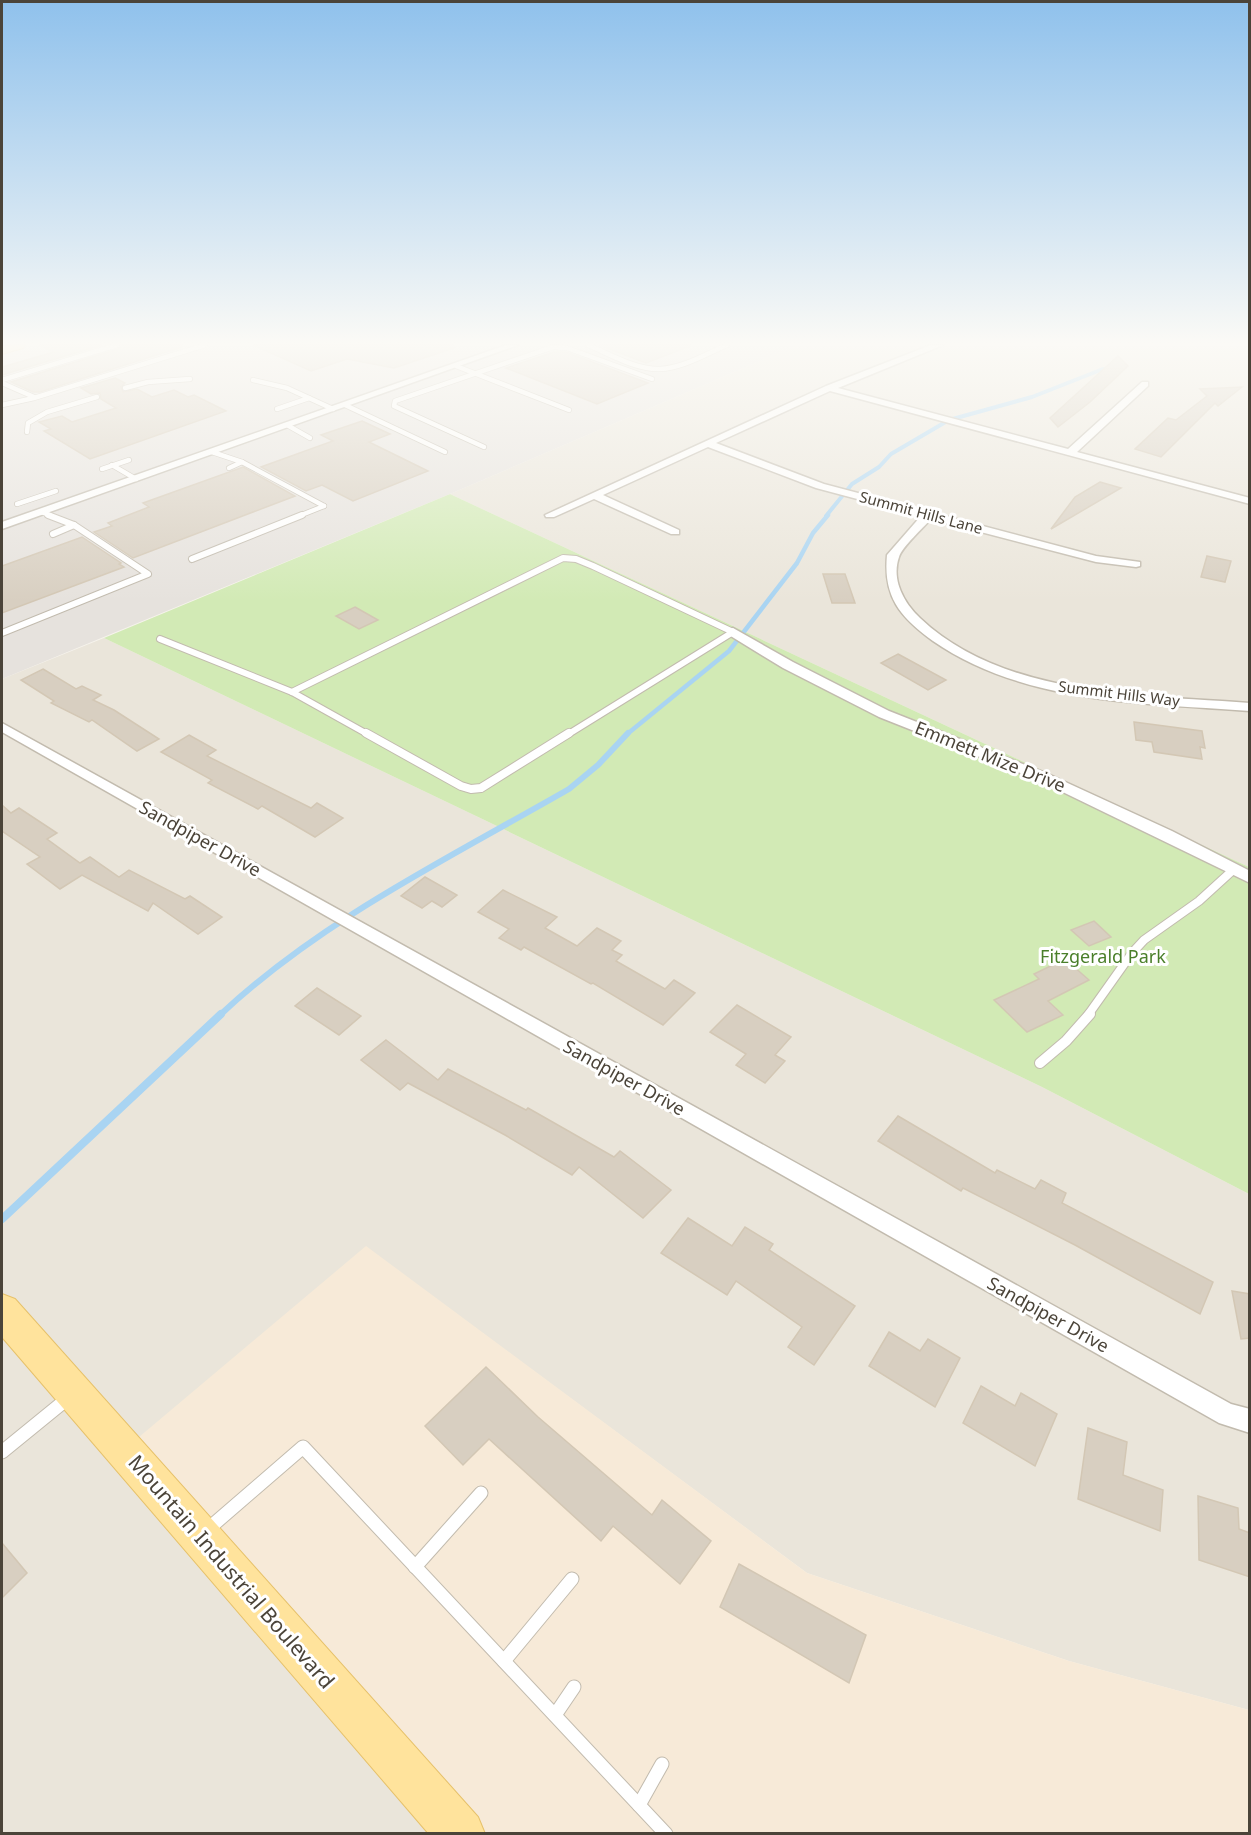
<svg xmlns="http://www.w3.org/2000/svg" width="1251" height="1835" font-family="'Noto Sans',sans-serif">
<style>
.residential{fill:#eae5da}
.commercial{fill:#f7ead8}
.industrial{fill:#e6e2dd}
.green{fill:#d2eab5}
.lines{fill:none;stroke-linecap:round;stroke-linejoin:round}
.stream-far3{stroke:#a9d4f2;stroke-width:4}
.stream-far2{stroke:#a9d4f2;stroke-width:4.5}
.stream-far1{stroke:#a9d4f2;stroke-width:6}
.stream{stroke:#a9d4f2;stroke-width:8}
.building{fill:#d8cfc1;stroke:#d3c7b4;stroke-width:1.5}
.service-far4-casing{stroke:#c2bbae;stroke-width:6}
.service-far3-casing{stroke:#c2bbae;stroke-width:8}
.service-far2-casing{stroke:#c2bbae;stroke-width:10}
.service-far1-casing{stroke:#c2bbae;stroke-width:12}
.service-casing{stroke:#c2bbae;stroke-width:15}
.minor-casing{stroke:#c2bbae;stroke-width:3}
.primary-casing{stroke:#e6c16a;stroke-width:2}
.service-far4{stroke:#fff;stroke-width:4.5}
.service-far3{stroke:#fff;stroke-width:6}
.service-far2{stroke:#fff;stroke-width:8}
.service-far1{stroke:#fff;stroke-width:10}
.service{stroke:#fff;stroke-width:13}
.minor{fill:#fff;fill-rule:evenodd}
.primary{fill:#ffe39c;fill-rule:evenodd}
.labels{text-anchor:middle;stroke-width:6;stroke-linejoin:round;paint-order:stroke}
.far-street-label{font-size:15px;fill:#4b4439;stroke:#fff}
.street-label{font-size:18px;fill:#4b4439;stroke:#fff}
.park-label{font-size:18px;fill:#4a7f2a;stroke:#fff}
.near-street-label{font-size:21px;fill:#4b4439;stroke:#fff}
</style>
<rect width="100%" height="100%" fill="#f6f3ec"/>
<g class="residential">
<polygon points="797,345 1249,345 1249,867 450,494"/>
<polygon points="104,638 1042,1087 1249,1194 1249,1710 1069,1661 807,1573 366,1247 460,1833 2,1834 2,679"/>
</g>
<polygon class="commercial" points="366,1246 807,1573 1069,1661 1249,1710 1249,1833 460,1833 126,1448"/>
<polygon class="industrial" points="2,345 797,345 450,494 2,679"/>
<polygon class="green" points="450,494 1249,867 1249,1194 1042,1087 104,638"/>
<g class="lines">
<polyline class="stream-far3" points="826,516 852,484 879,467 891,454 949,420 1032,397 1103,369"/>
<polyline class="stream-far2" points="626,735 729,651 797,563 813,533 828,515"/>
<path class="stream-far1" d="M220,1015c101,-95 229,-157 349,-226l29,-24 30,-32"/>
<polyline class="stream" points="2,1219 221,1014"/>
</g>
<g class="building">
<polygon points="39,345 102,345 2,375 2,367 54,352"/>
<polygon points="121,345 182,345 182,347 40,392 33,392 11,382 118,349"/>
<polygon points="253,345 453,345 454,348 394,368 347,359 311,371"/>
<polygon points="599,345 690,345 690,346 646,363"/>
<polygon points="554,352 566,352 648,383 597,404 506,368"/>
<polygon points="1118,356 1128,366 1090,402 1058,427 1050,418"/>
<polygon points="115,378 125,383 121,387 123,392 137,389 152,397 174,390 188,397 194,395 226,411 90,459 44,431 51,429 39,422 62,416 72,422 116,408 101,399 100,393 91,394 81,388"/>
<polygon points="1242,387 1218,406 1215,403 1161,457 1135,449 1168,418 1176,420 1207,396 1200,389"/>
<polygon points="362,421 390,434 369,442 428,471 353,501 322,485 306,491 261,467 333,441 321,435"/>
<polygon points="243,467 295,496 133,558 94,532 112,526 108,523 149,507 143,503"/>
<polygon points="1100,482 1121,488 1051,529 1075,497"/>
<polygon points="82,537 121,563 119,564 124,567 2,613 2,566"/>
<polygon points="1207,556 1231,561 1225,582 1201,577"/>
<polygon points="823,574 845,574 855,603 832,603"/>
<polygon points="355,607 378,620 359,629 336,616"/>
<polygon points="898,654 946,680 928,690 881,663"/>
<polygon points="43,669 76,689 82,686 101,695 93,700 114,710 159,739 137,751 92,720 89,722 51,703 54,701 21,680"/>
<polygon points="1134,722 1202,731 1205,748 1200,747 1202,759 1154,752 1152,742 1136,740"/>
<polygon points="189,735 216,750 207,756 311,808 317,803 343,818 315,837 262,806 258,809 208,783 212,780 161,752"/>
<polygon points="2,805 11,813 19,808 57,833 47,839 80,863 90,857 119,877 129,870 185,899 190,896 222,917 198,934 153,903 148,911 82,875 60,889 27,864 40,857 2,831"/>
<polygon points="425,877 457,895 442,907 432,901 422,908 401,896"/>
<polygon points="503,890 557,917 545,928 577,946 597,928 621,941 612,950 622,955 616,961 665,989 674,980 695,993 663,1025 593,983 591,984 524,947 521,950 499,938 509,929 478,912"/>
<polygon points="1094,921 1111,937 1089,946 1071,930"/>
<polygon points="1065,959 1089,980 1048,1001 1063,1015 1027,1032 994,1000 1039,979 1034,974"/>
<polygon points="317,988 361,1016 339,1035 295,1006"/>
<polygon points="737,1005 791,1037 775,1055 785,1061 765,1083 736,1065 746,1054 710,1032"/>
<polygon points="386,1040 438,1080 448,1069 526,1110 528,1108 614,1157 620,1151 671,1190 643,1218 579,1167 572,1175 505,1135 408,1083 400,1090 361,1060"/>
<polygon points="898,1116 995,1173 997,1170 1035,1189 1041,1180 1066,1193 1062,1203 1213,1282 1200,1314 1075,1245 963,1188 961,1191 878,1141"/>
<polygon points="688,1218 732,1246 745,1227 773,1244 769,1250 855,1306 814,1365 788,1347 802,1327 736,1281 727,1295 661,1253"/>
<polygon points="1232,1291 1250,1294 1250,1338 1241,1339"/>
<polygon points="889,1332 920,1351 928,1339 960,1358 935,1407 869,1366"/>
<polygon points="486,1367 538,1417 652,1515 662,1500 711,1541 680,1584 613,1526 601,1541 489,1439 463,1465 425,1426"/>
<polygon points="981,1386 1015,1406 1021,1393 1057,1414 1035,1466 963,1423"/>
<polygon points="1088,1428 1127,1442 1123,1475 1163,1490 1160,1531 1078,1499"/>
<polygon points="1198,1496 1238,1508 1239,1529 1250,1533 1250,1577 1199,1560"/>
<polygon points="2,1543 27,1573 2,1598"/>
<polygon points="739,1564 866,1635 849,1683 720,1607"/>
</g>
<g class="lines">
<defs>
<g id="service-far4">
<path d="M588,345c22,9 48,25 72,24 23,-1 46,-15 67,-24"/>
<polyline points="456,366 569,410"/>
<polyline points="2,380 117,345"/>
<polyline points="253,380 287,388 333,409"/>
<polyline points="2,383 34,397"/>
<polyline points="125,388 148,382 190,379"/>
<polyline points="2,405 34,398 205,345"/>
<polyline points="345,405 445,452"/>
<polyline points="277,409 309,398"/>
<polyline points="287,425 310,438"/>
<polyline points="27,432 28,423 47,412 97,397"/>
<polyline points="484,447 394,406 395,401 553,347 567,348 652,379"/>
<polyline points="212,452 242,462 324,506"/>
<polyline points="112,465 136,479"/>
<polyline points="229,468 242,462"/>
<polyline points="102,469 129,460"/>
<polyline points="17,504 56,491"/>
<polyline points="41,512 52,516"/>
<polyline points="299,516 324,506"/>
</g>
<g id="service-far3">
<polyline points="53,534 74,525"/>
<polyline points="192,559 302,515"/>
<polyline points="2,633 148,574 74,525 48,515"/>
<polyline points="160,639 292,692 369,735"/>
<polyline points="292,692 563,558 576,559 593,566 733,632"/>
<polyline points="567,735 733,632"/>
</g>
<g id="service-far2">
<polyline points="366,733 461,786 471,789 481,788 569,733"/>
<polyline points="1088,1015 1132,953 1144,940 1199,901 1233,870"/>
</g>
<polyline id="service-far1" points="1040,1063 1066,1041 1090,1014"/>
<g id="service">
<polyline points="2,1452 67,1399"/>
<polyline points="207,1530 303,1447 666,1834"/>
<polyline points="415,1567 481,1493"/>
<polyline points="504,1661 572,1579"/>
<polyline points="555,1715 574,1687"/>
<polyline points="639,1805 662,1764"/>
</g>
<g id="minor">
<polygon points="506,345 518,345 2,529 2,522"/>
<path d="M931,345h12l-105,43 230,61 74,-67h6v4l-71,66 173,46v6l-420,-113 -114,52 108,41 272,72 44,6v4l-4,1 -40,-5 -165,-43c-8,9 -29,28 -32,38 -8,23 5,46 21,61 83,79 223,77 330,85v8c-107,-8 -226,-7 -317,-70 -33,-24 -50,-44 -46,-86l34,-39 -105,-28 -108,-41 -105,48 76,35v4h-8l-77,-35 -40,18h-8l-1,-2 281,-129z"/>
<polygon points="733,628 793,662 889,711 1048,774 1172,831 1250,871 1250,883 1038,780 879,717 783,668 729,635 727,632 729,629"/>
<polygon points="2,723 1231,1404 1250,1409 1250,1433 1219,1423 2,732"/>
</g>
<g id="primary">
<polygon points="25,345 23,348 2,354 2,346"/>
<polygon points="2,1294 15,1299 478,1817 485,1834 429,1834 2,1337"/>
</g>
</defs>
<use href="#service-far4" class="service-far4-casing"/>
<use href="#service-far3" class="service-far3-casing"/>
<use href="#service-far2" class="service-far2-casing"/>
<use href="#service-far1" class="service-far1-casing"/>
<use href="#service" class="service-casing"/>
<use href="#minor" class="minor-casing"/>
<use href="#primary" class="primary-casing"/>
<use href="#service-far4" class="service-far4"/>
<use href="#service-far3" class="service-far3"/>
<use href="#service-far2" class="service-far2"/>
<use href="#service-far1" class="service-far1"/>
<use href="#service" class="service"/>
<use href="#minor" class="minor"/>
<use href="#primary" class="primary"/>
</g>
<linearGradient id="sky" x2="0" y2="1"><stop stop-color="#8fc1ec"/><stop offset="0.57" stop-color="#fbfaf6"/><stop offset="1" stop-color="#fbfaf6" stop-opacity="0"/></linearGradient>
<rect width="1251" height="602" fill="url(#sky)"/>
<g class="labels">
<g class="far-street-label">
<text transform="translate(921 513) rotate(15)" y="5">Summit Hills Lane</text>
<text transform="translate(1119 694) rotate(7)" y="5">Summit Hills Way</text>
</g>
<g class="street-label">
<text transform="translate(990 757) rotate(22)" y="6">Emmett Mize Drive</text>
<text transform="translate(200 839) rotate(29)" y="6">Sandpiper Drive</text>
<text transform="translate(624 1078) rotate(29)" y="6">Sandpiper Drive</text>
<text transform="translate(1048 1315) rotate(29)" y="6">Sandpiper Drive</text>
</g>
<g class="park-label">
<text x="1103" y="963">Fitzgerald Park</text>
</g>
<g class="near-street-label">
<text transform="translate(231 1572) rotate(49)" y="7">Mountain Industrial Boulevard</text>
</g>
</g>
<rect width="1251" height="1835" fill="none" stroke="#4b4439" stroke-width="6"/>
</svg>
